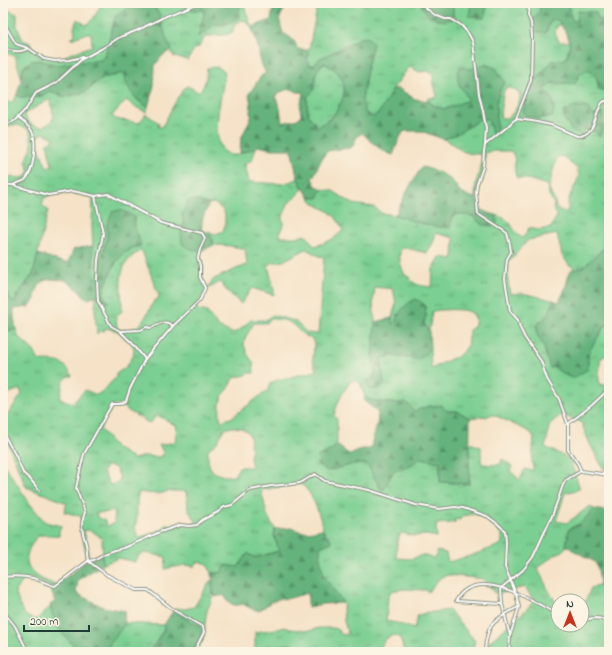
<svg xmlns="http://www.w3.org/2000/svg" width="612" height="655" font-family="'Indie Flower',sans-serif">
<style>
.grass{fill:url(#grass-tufts);stroke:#4e8663;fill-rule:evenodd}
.forest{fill:url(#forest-firs);stroke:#427858;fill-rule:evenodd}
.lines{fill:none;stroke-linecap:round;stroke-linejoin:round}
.street-casing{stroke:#8a907e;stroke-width:4}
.street{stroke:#fff;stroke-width:2}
</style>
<defs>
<pattern id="grass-tufts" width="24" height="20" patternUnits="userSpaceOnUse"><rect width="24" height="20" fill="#7ccf92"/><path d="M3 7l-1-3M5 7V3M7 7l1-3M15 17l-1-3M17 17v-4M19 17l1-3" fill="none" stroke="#65a978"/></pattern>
<pattern id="forest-firs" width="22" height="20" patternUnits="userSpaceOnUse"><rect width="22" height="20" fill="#65b27c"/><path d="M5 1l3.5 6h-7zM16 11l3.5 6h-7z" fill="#539266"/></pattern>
</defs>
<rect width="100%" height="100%" fill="#fcf5e5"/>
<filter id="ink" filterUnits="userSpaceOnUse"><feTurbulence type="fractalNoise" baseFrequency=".025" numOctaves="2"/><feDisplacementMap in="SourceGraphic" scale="8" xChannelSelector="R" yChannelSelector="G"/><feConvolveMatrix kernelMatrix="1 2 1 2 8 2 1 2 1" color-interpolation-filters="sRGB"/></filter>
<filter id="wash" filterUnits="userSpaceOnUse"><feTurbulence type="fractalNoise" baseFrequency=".012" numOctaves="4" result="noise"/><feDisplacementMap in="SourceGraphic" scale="16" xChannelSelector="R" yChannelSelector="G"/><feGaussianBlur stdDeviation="0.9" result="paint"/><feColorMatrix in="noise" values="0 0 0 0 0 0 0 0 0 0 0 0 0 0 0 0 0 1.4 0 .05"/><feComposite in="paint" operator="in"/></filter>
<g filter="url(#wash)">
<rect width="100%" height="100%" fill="#f5e2c7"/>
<g class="grass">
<path d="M102,3l15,2 7,-2h66l3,7h12l-6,26 15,-11 12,-1 12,-6 2,-15h3l8,23 -7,-6c-8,1 -11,5 -11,12 -9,5 -20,2 -29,6l-5,9 -5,2 -6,11 -14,-3 -8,-19 -7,-24 -5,-8 -39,11 -9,35 -5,8 -44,5 -19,-5 -15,7 -2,10 -6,-21 -6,-2h-6v-46l14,6v13l6,13 8,3v6c8,6 19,10 29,11l7,-5 25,-9 -1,-13h-4l-16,6 4,-5 -1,-7 3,-8 9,6 7,-6z"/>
<path d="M318,3h101l11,14 23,2v-16h18l-1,10 5,5h10l1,-9 -1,-6h50l4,2 1,6 10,11 4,-3 5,2 2,4h-3l-3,7 4,10h11l-4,17 -14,2 -21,25 -8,25 28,-28 11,1 26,-14 7,4 3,11 9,6h2v159l-5,-2 -21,19 -10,3v-4l-4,-1 -7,-10 -5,-21 -29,6 -20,23v19l2,12 12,-1 31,7 -4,15 -12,9v10l6,11 8,23 2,-1 16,10 19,-8v-16l16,-26 5,-4v30l-9,6c1,9 -3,17 0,25l9,2v93l-19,-35 -9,-22 -20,-7c-19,14 -9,13 -16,32l25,12 10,30 -15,4 -9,28 11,2 23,-17 4,3 -15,15 -10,5 -3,17 -3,5 -7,3 -19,14c7,12 12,26 21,36v21h24v-22l3,-1 6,-14 9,-4 1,8 8,5v17l-2,5 2,2v31h-121v-9l38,-33 8,-9 -9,-14 -29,7 -13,-15 -34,-4 -8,2 -13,15 -3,-2 -20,-1 -14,2 -3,7 -2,23 11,2 17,6 4,-14 7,-2 2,-2 1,2 21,-3 26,31 -3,11h-68l-4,-15 -7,-2 -8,4 -4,8 -12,3 1,2h-79l7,-5 -23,-1 -7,6h-13v-20c6,-1 26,-3 30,-5l5,2 19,2 10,-3h15l5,3 1,3 8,1 -4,-14 -1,-14 1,-1c-4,-8 -10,-14 -15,-21 -8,-12 -10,-24 -9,-38l12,-6 -10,-12 1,-2c-4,-12 -11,-38 -23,-43l-39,6 6,25 8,14 -1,7 5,15c-8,2 -17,4 -25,8 -14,6 -26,14 -42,14l-6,-10 -9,-1 -2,4 -10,-1 -20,4 1,-12 -20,-4 -6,1 -5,8 -16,-4 -16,6 -1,-25c-6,-6 -10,-9 -18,-9l5,28 -3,2 -1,-12 -5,-19 1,-13 -17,-4 3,-9 -41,-16 -23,-55v-11l19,-27 -2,-5 -11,4 -6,7v-68l13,-3 2,7 16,15 5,10c16,1 24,-3 33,15h-3l-6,6 -3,17 13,4 12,-13 12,5 8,-6 11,-12v-3l10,-7 7,-11 1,-6 -1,-5 -15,-14 -13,-3v2l-3,2 -2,-2 -3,4 -2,-24 1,-15 8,7h4l-5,-7c4,-16 12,-38 28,-46 3,-2 7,-2 10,-3l-6,-19 -1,-10 -27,8v13l-6,21 -2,16 -5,5 -2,-53 1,-30c-17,-3 -33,-7 -49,1l-2,7 6,5 -15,64 -16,21 -2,8 -5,-5 -7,-19v-109l7,7 12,1 4,-2 3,-5 -3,-9 6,-16 -2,-14 -2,-3 -10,-4h-7l-8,7v-37l7,8 4,-2 3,-7 2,3h20l11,-6 15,6 21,-5 11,-10 10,-5 17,-4 13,27 11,7 -2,5 -12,-6 -8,-6 -14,16 4,3 23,4 7,-9 13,9 -1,4h4l15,-28 8,-12 3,-1 10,6c8,-5 8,-16 9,-24l11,-1 7,5c-1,18 -20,74 5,83 8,2 17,-6 26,-7l-4,12 -6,3 -1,2 4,17 34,2 15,-5 5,10 -15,15 -6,15 2,3 -4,11 1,4h16l9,-2 8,11c12,-3 21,-7 29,-16 -3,-6 -6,-12 -11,-16 -8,-7 -16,-7 -23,-17l9,1 4,-9 11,2 20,13 21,3 7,6 14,2 28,9 29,-7 5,-3 16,2 24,7 -1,-8c4,2 9,3 12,6 6,5 6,14 15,17l6,-10 9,2 13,-2 6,-13 -4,-7 1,-4 -5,-9 -2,-10 -19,-6 -11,-1c-5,-8 1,-19 -6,-27h-19l-7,2c2,16 -9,29 -8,46l-2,-1c0,-5 0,-11 1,-16 3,-9 7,-18 6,-28 -7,0 -16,0 -23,-5 -6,-4 -8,-7 -16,-10 14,-5 25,-11 36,-20l18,-1c-2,-14 -1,-25 8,-36l-21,-18 -13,5 -12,16 7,9 2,6c-16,6 -26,15 -40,1l1,-3h6l2,-2 -4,-16v-7l-5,-2 -8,1 -11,-5 -16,22 -14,24 -6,4 -8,-4 -3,-12 5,-33 6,-24 -14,-6c-14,10 -34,15 -45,27h-6l-1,-7 2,-5 -3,-3h3zM505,88c24,-1 14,20 3,30h-7l-1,-4 3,-20zM50,99l4,18c-9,15 -23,12 -30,-3zM603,112l-4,25c-5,-11 -18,-8 -28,-7l-2,-4zM44,133l10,5v2l-7,3 5,22 -5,3 -10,-25 -1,-6zM560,156c6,0 6,4 10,7 18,11 3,21 -1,36 -1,4 -1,8 -1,12l-4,1 -8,-3c0,-10 -5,-13 -7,-21 0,-3 6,-25 7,-28 1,-3 2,-3 4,-4zM196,200c6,3 11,5 18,3l8,6 3,5v11l-2,6 -7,3 -7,-2 5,13 17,1 14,3 2,16 -11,4 -22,10 -6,8h-2c-7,-13 -1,-12 -3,-22 -2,-5 -3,-8 -3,-13l-19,-20 3,-8 -2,-9zM436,233l18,5 -1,21 -13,-2 -7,12 -1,18c-9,-1 -19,-1 -23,-10l-4,-2c-4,-8 -8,-19 -3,-28l25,6 6,-10zM306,249l13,7 5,1 -6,77 -11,-1 -12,-12 -23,-6 -6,5h-15l-13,11 -6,2 -14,-6 -11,-15 -9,-2 -2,-3 10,-17 14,-8 6,8 15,14 11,-16 22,7v-5l-6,-24 2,-3 13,-2zM140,251h2l17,45 -1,3c-5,2 -6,5 -8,10 -10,17 -9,19 -30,21l-3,-3 -1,-10 6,-6c0,-23 -8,-46 18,-60zM375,287l18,2 3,14 -4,15v6l3,-1 3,-9 28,1 -2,8 5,9 3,-21c10,-1 41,-5 43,7 1,3 0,7 -1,9l-5,3 -2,17 -11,11h-3l-22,11 -1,-21 -11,12 -25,-4 -13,2 2,15 -13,17 1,-10 2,-2 2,-6 -2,-16 2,-34 -2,-20zM271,319c27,0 21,12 41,20l2,5 -1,16 3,11 -39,9 -7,4 -2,6 -37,28 -10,3c-2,-7 -2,-20 2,-26 5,-6 7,-6 8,-14 8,-7 12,-3 18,-8h5l-1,-11 -6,-8 -3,-10 1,-6 9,-15h13zM352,380c14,2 8,13 15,19 4,4 32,4 39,3l8,9 15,-5h9l9,5h10l13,7 14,-2 2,1 6,-3 38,18 4,5 -2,23 1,11 -8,-2 -5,11 -10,-9 2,-5 -10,-7 -1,5 -6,1 -13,-1 -1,-4v-13l-11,-4 -1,41 -29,-2v-20l-19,-4 -19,12 -7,1 -28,-7h-13l-27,7 -9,-14 13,-7 6,-5v-26l-3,-3c3,-14 9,-25 18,-36zM113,405h9c7,9 19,11 27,19l8,-9 20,11 -2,16 -16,3 4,7 -1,3 -3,2 -15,-1 -10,3 -18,-11 -16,-19zM231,427c12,0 22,4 19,19l2,2 -2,9 2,10h-13l-5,9c-15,1 -26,-3 -26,-19 0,-1 0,-5 0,-6 1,-5 7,-5 9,-9 6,-8 2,-12 14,-15zM106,466h6l4,3 4,9 -2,5 -8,2 -7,-13zM167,491h17l2,1c2,7 1,11 2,16 1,6 7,9 8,14l-2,2 -8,-1 -15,4 -3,-3h-2l-3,5 -24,9 -4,-10 2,-10v-20l2,-6c8,1 21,4 28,-1zM115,510l-1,13 -7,3 -3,-6 -7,-3 -1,-4 14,-1zM475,514c7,2 20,14 27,20v8l-2,3 -30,11 -22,6 -2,-9 -8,-2 -4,7 -12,-3 -11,4 -15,-1 1,-16 3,-8 3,-1 10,3 13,-1 11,2 -1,-7 1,-6c7,-1 12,0 18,-2v-2l2,-1 3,1 2,-4z"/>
<polygon points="568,3 609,3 609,18 601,20 579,11 577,20 574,22 570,16"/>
<path d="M323,63c25,10 27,32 10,52 -4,5 -12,9 -17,13l-2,-7 -6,-6 -1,-18c12,-10 5,-14 10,-26 1,-2 4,-5 6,-8z"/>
<path d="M3,463l27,41 15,18 17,4 -3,4v6c-6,-1 -14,-2 -19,0 -6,1 -5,4 -8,8 -14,21 3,35 23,40l-5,3 -15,-7 -10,-2 -10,13c5,13 6,28 22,28l13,-12 6,18 13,16 11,11h-77v-98l1,-1 -1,-8z"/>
<path d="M211,580l2,15c-2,3 -1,6 -3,9 -7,12 -3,26 -8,39l-1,1 -6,8h-3l8,-14 -3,-14 -24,-13 2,-3 9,1 10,-2z"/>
<polygon points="125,623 164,625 164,629 150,652 107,652 108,650 108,647"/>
</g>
<g class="forest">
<polygon points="190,3 240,3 239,18 226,24 214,25 198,37 205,10 192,10"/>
<path d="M276,3h12c-8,15 -11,12 -5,30 7,4 13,7 14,16l9,1 3,3 -2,5 2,7h5l6,-7 28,-12 11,-8 9,-1 5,6 -6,25 -5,33 3,11 8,5 6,-4 14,-24h6l16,10 13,2 4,3 7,4 7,1 22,-9c-5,-14 -15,-16 -8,-33l11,2 13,-5 12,4 9,14c-12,16 -8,29 -8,49l-5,3 -4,-15h-9l-9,7 -15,9 -12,4 -22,-8h-17l-5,8 -6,16c-12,-3 -22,-14 -31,-22 -6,4 -7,7 -9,13l-3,2c-6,1 -16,1 -22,3 -6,3 -11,21 -16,27l3,7 7,4 -4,9 -9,-1 -11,-18 -7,-30h-19l-14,-3c-4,4 -13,5 -18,7l1,-14 11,-24 -2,-1 1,-10 -2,-10 12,-18 5,-3c-6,-10 -6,-15 -8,-25 -1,-8 -5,-15 -7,-22h4l16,-6 2,-13zM323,63c20,8 27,24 16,43 -2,4 -4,8 -7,11 -5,4 -11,7 -16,11l-2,-7 -6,-6 -1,-18c12,-10 5,-14 10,-26 1,-2 4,-5 6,-8zM292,89l5,3h5l1,2 -3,14 1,7 -3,4 -16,4 -2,-15 -5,-12 10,-6z"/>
<path d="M419,3h34v16c-19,5 -23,-3 -34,-16z"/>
<polygon points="471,3 477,7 480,3 485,3 486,9 485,18 469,16"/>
<path d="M535,3h33l2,12 4,7 3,-2 1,-9 18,1 2,7 3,1 8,-2v73l-11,-2c1,-10 -2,-14 -10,-19l-9,5 -4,9 -24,-1 -6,7c8,7 12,16 7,27l-15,2 -12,-4 -2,-4 8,-25 21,-25 14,-2c8,-20 1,-22 -7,-38l-5,-2 -4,3 -4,11 -9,-1 -3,-4 -1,-8 7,-9 -1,-6z"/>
<path d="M143,4h8l8,10 7,24 6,12 -9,5 -8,10 -1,20 -6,22c-17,-11 -19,-16 -25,-34l-16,4 -10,5 -11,10 -21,5 -15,-6 -11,6h-20l-2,-3 4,-13 2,-14 8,-6 7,-1 19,5 44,-5 5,-8 9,-35 13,-10z"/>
<path d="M574,106l14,2 6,8 9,-4v18l-4,7 -2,-4 -11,-5 -5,7c-10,-2 -11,-8 -17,-16l-1,-7z"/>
<path d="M422,167c15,3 33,11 38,26l17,6c4,12 6,13 19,16l1,8 -5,3c-9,-1 -14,-3 -19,-10l-16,-2 -5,3 -2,11c-20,-1 -37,-7 -55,-13l16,-31z"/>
<path d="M196,200l13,4c-4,9 -9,16 -7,27l7,1 5,13c-17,8 -16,8 -32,-1l-1,-12 3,-8 -2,-9 6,-14z"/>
<path d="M120,210l9,3 5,4 1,10 6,19c-3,1 -7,1 -10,3 -16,8 -24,30 -28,46l6,7h-5l-8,-7 -7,4 -7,-4 -2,-4 -15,-11 -15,-1 -7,2 -4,5 -4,8v5l-6,8 -15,2v8l2,12 -13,3v-53l7,19 5,5 2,-8 16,-21 5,-20 27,9 3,-1 6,-13 18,-3 2,34 5,-5 2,-16 6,-21v-13l5,-13z"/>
<polygon points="604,248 609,250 609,323 604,327 588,353 588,369 574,378 569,377 553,367 550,369 543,345 537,334 537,324 549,315 553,300 559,302 565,289 570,271 583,267"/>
<path d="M416,299l9,6 1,10 -2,8 5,9 1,16 -11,12 -25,-4 -13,2 3,27 -6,4 -8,1 -4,-9 7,-3 2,-6 -2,-16 2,-34 17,-4v6l3,-1c4,-12 10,-19 21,-24z"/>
<path d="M365,397c8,6 31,7 41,5l8,9 15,-5h9l3,-1 6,6h10l13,7 -1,66 -29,-2v-20l-19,-4 -19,12 -8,1 -12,21 -15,-28h-13l-27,7 -10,-7 3,-4 -3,-3 14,-7 6,-5 13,10 12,-6h9l3,-18 3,-6 1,-9 -1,-5 -13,-10z"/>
<polygon points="594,509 609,512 609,597 601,592 598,569 595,562 571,549 570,547 566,546 569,529 579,524"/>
<path d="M294,528c6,7 20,3 28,1l10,13 -12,5c-1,28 9,35 23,56l-21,1 -14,4v-15l-22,6 -5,-1 -10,4 -12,9 -9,-3 -7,-4c-10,3 -14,0 -19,-9l-9,2 -2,-2 -1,-22h9l5,-8 12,2 10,-14 7,5 24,-7 -5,-15 1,-7z"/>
<polygon points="102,553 103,564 78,580 76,593 103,607 125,611 124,617 125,623 108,647 108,650 107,652 80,652 69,641 56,625 50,607 51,604 55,602 50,587 71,574 89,558 91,559"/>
<polygon points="173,611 203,629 200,638 192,652 150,652 164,630 164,625"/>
<polygon points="291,644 298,647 291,652 268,652 275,646"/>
</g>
</g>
<g filter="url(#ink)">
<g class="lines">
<defs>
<g id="street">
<polyline points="423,3 427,9 435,15 445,19 451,19 461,25 468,33 473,42 479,94 483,111 486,128 485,145"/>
<polyline points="3,23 6,27 16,44 28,48 44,59 55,61 69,60 83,57"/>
<path d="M3,48c8,3 18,6 25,0"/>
<polyline points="516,119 531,80 532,37 531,23 528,15 529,3"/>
<polyline points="3,129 7,124 14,121 26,109 36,93 56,83 82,59 101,49 120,37 138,30 164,17 198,3"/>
<polyline points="3,174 7,185 3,193"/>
<polyline points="3,184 12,185 48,195 73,191 95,196 108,194 161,223 202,233 205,238 200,249 198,258 200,266 200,277 205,288 200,300 173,326 145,359"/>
<path d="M13,185c3,-2 9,-3 12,-5 9,-9 12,-38 7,-49 -3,-5 -10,-10 -14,-13"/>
<path d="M95,196l8,38 -5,26 -1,20 1,21 13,25 9,5 12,12 13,16 -15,30 -4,12 -6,3h-8l-28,50 -8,34 9,24c-5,15 -3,18 1,32 1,6 1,11 2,17l19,14 23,12 6,3h12l27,21 28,16 1,5 -10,20"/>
<path d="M120,331l21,-1 5,-3 5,1c8,-4 14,-9 22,-2"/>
<polyline points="568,424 592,405 609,389"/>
<polyline points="3,433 16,456 23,473 30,479 39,490"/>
<path d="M581,471l-3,-7 -10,-14v-26l-9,-25 -12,-20 -6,-18 -16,-23 -5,-10 -2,-8 -8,-9 -5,-32 2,-20 4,-7 -1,-7 -3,-12 -29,-19 -2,-22 1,-8 6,-17 1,-16 1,-6 22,-18 6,-6 3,-2 16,2 19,4 26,11c20,1 18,-27 26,-34 2,-1 4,-2 6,-2"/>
<path d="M3,577c10,-1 20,-1 30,1 7,2 14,6 22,8l33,-25 6,-1 10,-6 11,-4 9,-2 36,-16 21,-7 8,1 8,-1 5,-5 16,-8 6,-5 8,-2 18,-15 21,-4 29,-3 15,-9 10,7 44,9 47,15 23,4 16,-2 8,1 24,8 11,8 7,7 1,11 -1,25 11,27 3,13 -9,29"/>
<path d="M502,604l-46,-3c19,-37 78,0 102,14"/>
<polyline points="3,611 15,626 28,652"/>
<path d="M582,621c9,-4 18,-4 27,1"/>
<path d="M485,652c1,-29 10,-32 33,-45"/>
<polyline points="509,652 510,636 502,604 501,588 523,570 533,557 552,516 563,485 566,480 581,471 609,475"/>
</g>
</defs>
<use href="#street" class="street-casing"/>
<use href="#street" class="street"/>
</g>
</g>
<rect width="612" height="655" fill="none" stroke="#fcf5e5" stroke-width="16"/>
<g transform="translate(570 613)"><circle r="19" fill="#fcf5e5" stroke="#a4ab9e"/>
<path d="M0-3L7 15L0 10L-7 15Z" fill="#c8321e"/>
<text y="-6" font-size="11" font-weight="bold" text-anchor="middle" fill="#1f3d34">N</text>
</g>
<path d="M24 625v6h65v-6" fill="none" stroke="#1f3d34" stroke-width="2"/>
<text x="30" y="625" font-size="12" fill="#1f3d34" stroke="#fcf5e5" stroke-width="3" paint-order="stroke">200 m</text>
</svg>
